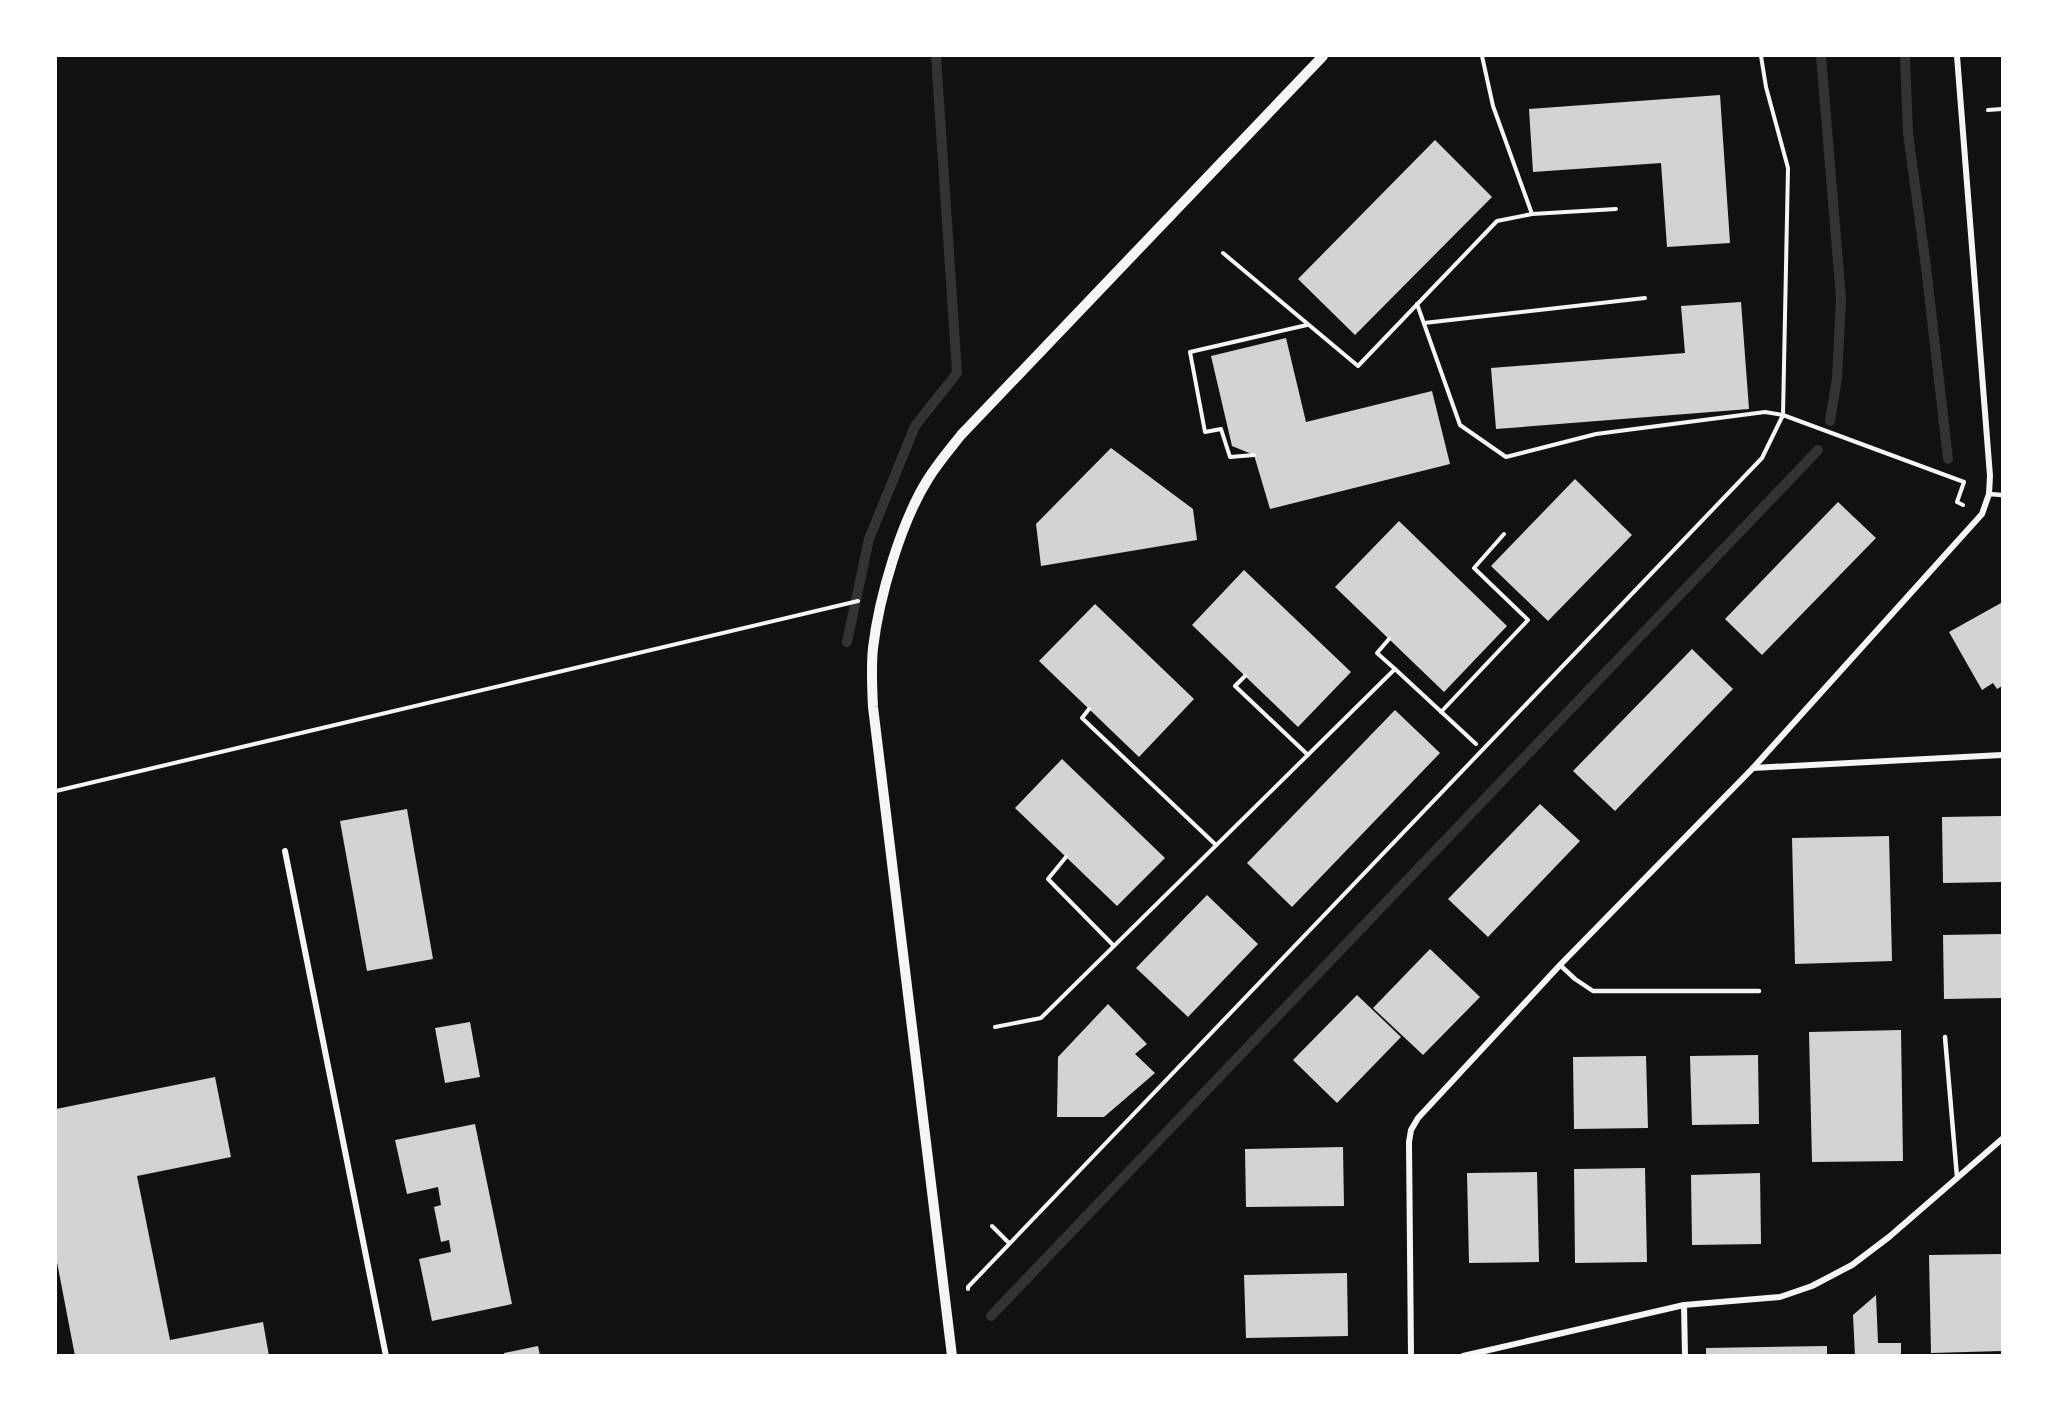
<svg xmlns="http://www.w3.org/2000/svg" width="2058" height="1411" font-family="'Work Sans',sans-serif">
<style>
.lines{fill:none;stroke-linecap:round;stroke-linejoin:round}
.stream{stroke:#333;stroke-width:10}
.building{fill:#d3d3d3}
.path{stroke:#f5f5f5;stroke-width:4}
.service{stroke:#f5f5f5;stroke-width:4.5}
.minor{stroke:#f5f5f5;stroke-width:6}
.tertiary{stroke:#f5f5f5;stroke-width:10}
</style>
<rect width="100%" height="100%" fill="#111"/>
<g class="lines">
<g class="stream">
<polyline points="1821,56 1841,299 1837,378 1830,421"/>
<polyline points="1905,56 1908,133 1926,267 1948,459"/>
<polyline points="847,642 869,539 915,426 957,373 936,56"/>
<polyline points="991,1316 1818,450"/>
</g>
</g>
<g class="building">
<polygon points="1720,95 1730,243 1667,247 1661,163 1533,172 1529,109"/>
<polygon points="1435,140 1492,197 1355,335 1298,279"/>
<polygon points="1741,302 1749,409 1496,429 1491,368 1685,353 1681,306"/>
<polygon points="1286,338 1306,422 1432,391 1450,464 1270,509 1254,455 1232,446 1211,356"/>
<polygon points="1111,448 1193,509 1197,540 1041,566 1036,524"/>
<polygon points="1575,479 1632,535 1548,621 1491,566"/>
<polygon points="1838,502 1876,538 1762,655 1725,619"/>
<polygon points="1399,521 1507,626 1444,692 1335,587"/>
<polygon points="1244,570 1351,672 1298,727 1192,625"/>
<polygon points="2001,603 2002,686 1997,689 1993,683 1982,690 1949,632"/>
<polygon points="1095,604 1194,699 1139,757 1039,661"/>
<polygon points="1692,649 1733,689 1615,811 1573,771"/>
<polygon points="1395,710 1440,753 1292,907 1247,863"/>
<polygon points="1062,759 1165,858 1117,906 1015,808"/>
<polygon points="1540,804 1580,841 1488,937 1448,899"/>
<polygon points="407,809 433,959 367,971 340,821"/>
<polygon points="2002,816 2002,882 1943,883 1942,817"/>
<polygon points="1889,836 1892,961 1795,964 1792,838"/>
<polygon points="1207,895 1258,944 1188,1017 1136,968"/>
<polygon points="2002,934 2002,998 1944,999 1943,935"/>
<polygon points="1430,949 1480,997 1423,1055 1373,1008"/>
<polygon points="1357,995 1401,1037 1337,1103 1293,1060"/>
<polygon points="1108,1004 1147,1044 1135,1054 1155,1073 1104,1117 1057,1117 1058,1057"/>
<polygon points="470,1022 480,1077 445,1083 435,1028"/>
<polygon points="1901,1030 1903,1161 1812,1162 1809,1032"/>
<polygon points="1758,1055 1759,1124 1692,1125 1690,1056"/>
<polygon points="1646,1056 1648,1128 1574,1129 1573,1057"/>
<polygon points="215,1077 231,1157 137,1176 170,1340 263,1322 269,1356 75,1356 56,1257 56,1109"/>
<polygon points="475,1124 512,1304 432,1321 419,1259 451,1252 449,1240 441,1242 434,1207 441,1205 438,1187 407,1194 395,1140"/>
<polygon points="1343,1147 1344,1206 1246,1207 1245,1149"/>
<polygon points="1645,1168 1647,1262 1575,1263 1574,1169"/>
<polygon points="1537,1172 1539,1262 1469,1263 1467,1173"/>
<polygon points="1760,1173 1761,1244 1692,1245 1691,1175"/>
<polygon points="2002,1254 2002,1351 1931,1353 1929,1255"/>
<polygon points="1347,1273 1348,1336 1246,1338 1244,1275"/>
<polygon points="1876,1295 1878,1343 1901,1343 1901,1356 1855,1356 1853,1315"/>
<polygon points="538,1346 540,1356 504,1356 504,1353"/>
<polygon points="1827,1346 1827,1356 1706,1356 1706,1348"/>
</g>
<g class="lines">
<g class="path">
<polyline points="1482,56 1493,106 1532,214 1616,209"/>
<polyline points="1761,56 1766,87 1788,168 1783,415 1964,482 1957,502 1963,505"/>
<polyline points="1988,110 2002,109"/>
<polyline points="1223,253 1358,366 1497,221 1532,214"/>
<polyline points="1424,323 1645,298"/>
<polyline points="1254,455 1230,457 1221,429 1205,432 1190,352 1307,325"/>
<polyline points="1389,639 1377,653 1395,669"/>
<polyline points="1245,676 1235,686 1308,755"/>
<polyline points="1089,709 1082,718 1216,845"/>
<polyline points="1441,712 1528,620 1474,568 1504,534"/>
<polyline points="56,791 858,601"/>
<polyline points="1066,857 1048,879 1114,946"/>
<polyline points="995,1027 1041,1018 1395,669 1476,744"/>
<polyline points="992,1226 1009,1243"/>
<polyline points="968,1289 968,1287 1762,458 1783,415 1765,412 1596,434 1506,457 1460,425 1417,304"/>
</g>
<g class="service">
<polyline points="1989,494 2002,495"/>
<polyline points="1560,965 1575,979 1593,991 1759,991"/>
<polyline points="1945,1037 1957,1177"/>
</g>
<g class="minor">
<polyline points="1753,768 2002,755"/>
<polyline points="285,851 386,1356"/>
<polyline points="1684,1305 1685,1356"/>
<polyline points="1411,1356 1409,1142 1411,1130 1418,1118 1560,965 1753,768 1982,514 1989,494 1990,476 1957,56"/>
<polyline points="1463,1356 1684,1305 1780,1297 1812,1286 1852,1265 1889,1237 2002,1139"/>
</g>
<path class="tertiary" d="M952,1356l-79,-649c-1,-20 -2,-40 0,-59 6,-51 28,-126 55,-169 10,-16 22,-30 33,-44l362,-379"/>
</g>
<rect width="2058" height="1411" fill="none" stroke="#ffffff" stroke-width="114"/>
</svg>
